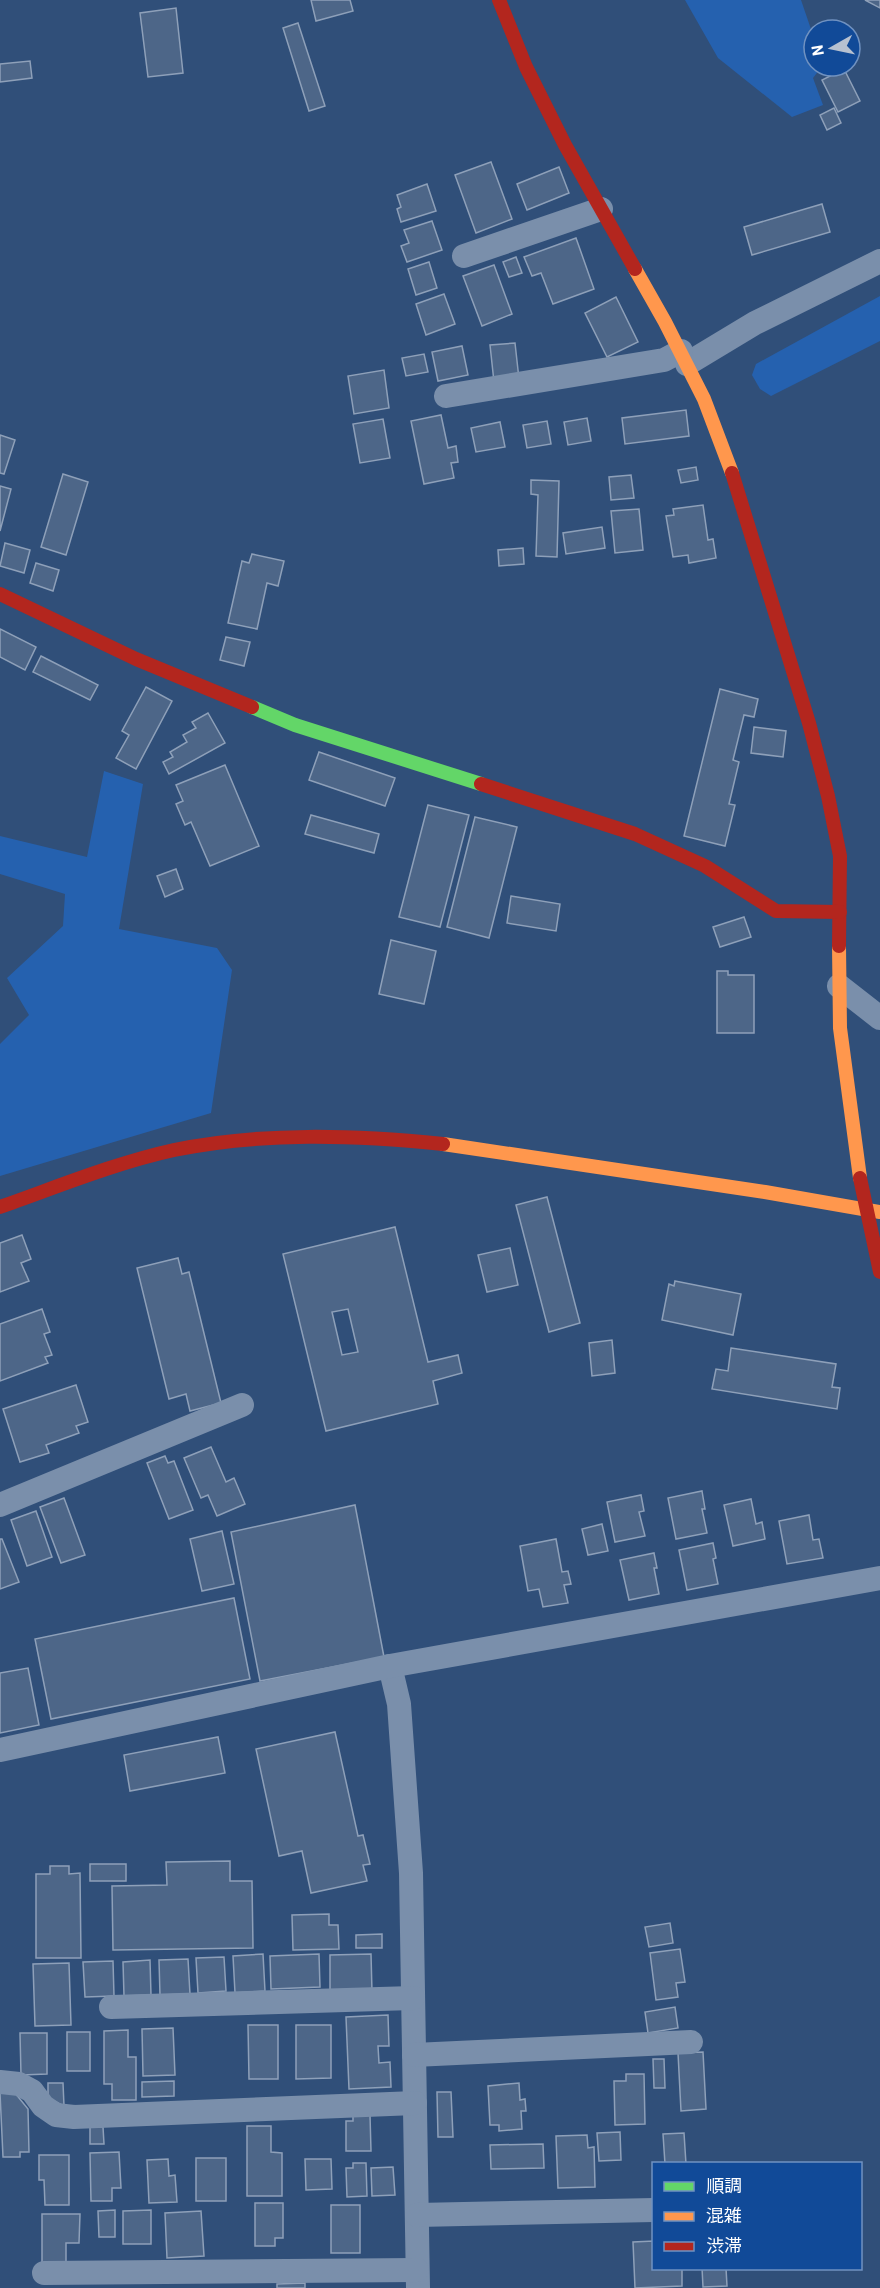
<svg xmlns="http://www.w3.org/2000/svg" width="880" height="2288" font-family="Barlow,'Noto Sans JP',sans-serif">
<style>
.green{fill:#2561af}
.building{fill:#4d6688;stroke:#8ea0b9;stroke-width:1.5;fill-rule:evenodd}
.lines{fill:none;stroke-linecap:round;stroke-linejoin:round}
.street{stroke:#7a8fab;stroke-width:24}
.fast{stroke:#63d668;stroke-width:14}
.slow{stroke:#ff974d;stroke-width:14}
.jam{stroke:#b3261e;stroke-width:14}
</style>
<rect width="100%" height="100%" fill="#304f79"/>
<g class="green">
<polygon points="685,0 801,0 814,38 814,66 822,66 813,78 823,105 792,117 718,58"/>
<polygon points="880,296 880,341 771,396 760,389 752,375 756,364"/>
<polygon points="104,771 143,784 119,929 217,948 232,970 211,1113 0,1176 0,1044 29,1015 7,978 63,926 65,894 0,874 0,836 87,857"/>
</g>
<g class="building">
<polygon points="311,0 350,0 353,11 316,21"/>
<polygon points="865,0 880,0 880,8"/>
<polygon points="176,8 183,73 148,77 140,13"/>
<polygon points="298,23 325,106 309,111 283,28"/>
<polygon points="30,61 32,78 0,82 0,64"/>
<polygon points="844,69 860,101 838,112 822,80"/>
<polygon points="834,108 841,123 827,130 820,115"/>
<polygon points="491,162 512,219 476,233 455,175"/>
<polygon points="559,167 569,193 527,210 517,184"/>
<polygon points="427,184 436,211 401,222 397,209 401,207 397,195"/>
<polygon points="822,204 830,232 752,255 744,227"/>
<polygon points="432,221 442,250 407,262 401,246 409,243 404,230"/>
<polygon points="576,238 594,289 553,304 541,273 532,276 524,257"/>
<polygon points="516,257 522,273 509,277 503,262"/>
<polygon points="429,262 437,288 416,295 408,269"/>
<polygon points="494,265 512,314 482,326 463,276"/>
<polygon points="444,294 455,324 426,335 416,304"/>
<polygon points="616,297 638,342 607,357 585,313"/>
<polygon points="515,343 519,379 494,382 490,345"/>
<polygon points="462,346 468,375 438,381 432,352"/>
<polygon points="424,354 428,372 406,376 402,358"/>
<polygon points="384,370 389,408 354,414 348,376"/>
<polygon points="686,410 689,436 625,444 622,418"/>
<polygon points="441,415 448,448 456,446 458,462 451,463 454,478 424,484 411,421"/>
<polygon points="587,418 591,441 568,445 564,422"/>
<polygon points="383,419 390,458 360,463 353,424"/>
<polygon points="547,421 551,444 527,448 523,425"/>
<polygon points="500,422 505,447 476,452 471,428"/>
<polygon points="0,435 15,440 4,474 0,473"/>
<polygon points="696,467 698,480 681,483 678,470"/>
<polygon points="63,474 88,482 66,555 41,547"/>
<polygon points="631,475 634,498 611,500 609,477"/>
<polygon points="531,480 559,481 557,557 536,556 538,495 531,494"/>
<polygon points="0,486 11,489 0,531"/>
<polygon points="703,505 708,540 713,539 716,558 689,563 688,555 673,557 666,516 674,515 673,509"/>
<polygon points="639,509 643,550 615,553 611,511"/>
<polygon points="602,527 605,548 566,554 563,533"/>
<polygon points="5,543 30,550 24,573 0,566"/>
<polygon points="523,548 524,564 499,566 498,550"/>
<polygon points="252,554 284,561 278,586 267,583 257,629 228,623 242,561 249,563"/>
<polygon points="36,563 59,570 53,591 30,583"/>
<polygon points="0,629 36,647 25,670 0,657"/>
<polygon points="226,637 250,642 244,666 220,660"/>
<polygon points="41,656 98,685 90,700 33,672"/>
<polygon points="146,687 172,701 136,769 116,758 129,735 122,731"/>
<polygon points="720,689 758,699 754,717 744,715 733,760 739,762 729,804 735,805 725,846 684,836"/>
<polygon points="208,713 225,743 169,774 163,762 173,757 170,752 187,742 183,735 196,728 192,722"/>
<polygon points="754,727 786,731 783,757 751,753"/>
<polygon points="319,752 395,778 385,806 309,780"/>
<polygon points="225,765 259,846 210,866 191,822 185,825 176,804 183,801 176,785"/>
<polygon points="428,805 469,815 440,927 399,917"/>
<polygon points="311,815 379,834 374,853 305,834"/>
<polygon points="475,817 517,827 489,938 447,927"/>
<polygon points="176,869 183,889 165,897 157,876"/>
<polygon points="511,896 560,904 556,931 507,923"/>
<polygon points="744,917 751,937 720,947 713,927"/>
<polygon points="391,940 436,951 424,1004 379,994"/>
<polygon points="717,971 728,971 728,975 754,975 754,1033 717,1033"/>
<polygon points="547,1197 580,1323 549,1332 516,1205"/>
<path d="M395,1227l33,135 30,-7 4,18 -29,8 5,23 -112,27 -43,-177zM348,1309l10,43 -16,3 -10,-43z"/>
<polygon points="22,1235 31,1259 21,1263 29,1281 0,1292 0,1243"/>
<polygon points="510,1248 518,1285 487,1292 478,1255"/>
<polygon points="178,1258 182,1274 189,1272 221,1403 190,1411 186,1394 169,1399 137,1268"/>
<polygon points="675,1281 741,1294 733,1335 662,1320 669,1284 674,1286"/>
<polygon points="42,1309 50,1332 44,1334 52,1355 45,1357 48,1363 0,1381 0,1324"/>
<polygon points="612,1340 615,1373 592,1376 589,1343"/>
<polygon points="731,1348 836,1364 832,1387 840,1388 837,1409 712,1389 716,1369 728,1371"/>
<polygon points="76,1385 88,1422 76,1426 79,1433 46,1445 49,1453 20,1462 3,1409"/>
<polygon points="211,1447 226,1482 234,1478 245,1504 217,1516 208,1495 201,1498 184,1458"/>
<polygon points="165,1456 168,1463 174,1461 193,1510 169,1519 147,1463"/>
<polygon points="702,1491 705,1509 702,1509 707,1533 676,1539 668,1498"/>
<polygon points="641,1495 644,1511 639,1512 645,1536 615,1542 607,1502"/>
<polygon points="64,1498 85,1555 61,1563 40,1507"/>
<polygon points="751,1499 756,1524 762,1522 765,1539 733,1546 724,1505"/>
<polygon points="355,1505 384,1657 260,1681 231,1532"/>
<polygon points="36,1511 52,1557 27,1566 11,1520"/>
<polygon points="809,1515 813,1540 819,1539 823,1558 787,1564 779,1521"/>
<polygon points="602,1524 608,1551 588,1555 582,1529"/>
<polygon points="222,1531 234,1584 202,1591 190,1539"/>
<polygon points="0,1539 2,1539 19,1582 0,1589"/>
<polygon points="556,1539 562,1572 568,1571 571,1584 564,1585 568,1603 543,1607 539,1589 528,1591 520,1546"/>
<polygon points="713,1543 716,1558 713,1559 718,1584 687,1590 679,1550"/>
<polygon points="654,1553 657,1568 654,1568 659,1594 629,1600 620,1560"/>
<polygon points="234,1598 250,1679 51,1719 35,1639"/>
<polygon points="28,1668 39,1725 0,1733 0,1673"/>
<polygon points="335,1732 358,1836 363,1835 370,1864 363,1865 367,1881 311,1893 302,1851 279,1856 256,1749"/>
<polygon points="218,1737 225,1773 130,1791 124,1755"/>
<polygon points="230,1861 230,1881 252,1881 253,1948 113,1950 112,1886 167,1885 166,1862"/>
<rect x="90" y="1864" width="36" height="17"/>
<polygon points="50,1866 69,1866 69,1874 80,1873 81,1958 36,1958 36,1874 50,1874"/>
<polygon points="329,1914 329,1925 338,1925 339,1949 293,1950 292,1915"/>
<polygon points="670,1923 673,1943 649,1947 645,1927"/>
<polygon points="382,1934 382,1948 356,1948 356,1935"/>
<polygon points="680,1949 685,1982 676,1983 678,1997 656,2000 650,1953"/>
<polygon points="263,1954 265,1991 235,1993 233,1956"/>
<polygon points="319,1954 320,1987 271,1989 270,1956"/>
<polygon points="371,1954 372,1992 330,1993 330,1955"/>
<polygon points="224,1957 226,1991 198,1993 196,1958"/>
<polygon points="188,1959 190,1994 160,1995 159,1960"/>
<polygon points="150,1960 151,1995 124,1996 123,1962"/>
<polygon points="113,1961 114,1996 85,1997 83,1962"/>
<polygon points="69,1963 71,2025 35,2026 33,1964"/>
<polygon points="675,2007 678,2028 648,2033 645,2012"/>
<polygon points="388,2015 389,2046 378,2046 379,2063 390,2062 391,2087 349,2089 346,2017"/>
<polygon points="248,2025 278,2025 278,2079 249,2079"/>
<polygon points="296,2025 331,2025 331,2078 296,2079"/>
<polygon points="173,2028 175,2075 143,2076 142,2029"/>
<polygon points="128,2030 128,2057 136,2057 136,2100 112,2100 112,2084 104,2084 104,2031"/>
<rect x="67" y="2032" width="23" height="39"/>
<polygon points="20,2033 47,2033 47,2074 21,2075"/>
<polygon points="703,2052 706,2109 681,2111 678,2053"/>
<polygon points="653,2059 664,2059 665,2088 654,2088"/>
<polygon points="626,2074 644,2074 645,2124 615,2125 614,2081 626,2081"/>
<polygon points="174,2081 174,2096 142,2097 142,2082"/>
<polygon points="48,2083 63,2083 64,2106 48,2098"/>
<polygon points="519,2083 520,2100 525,2099 526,2111 521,2111 522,2129 499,2131 499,2125 490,2125 488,2086"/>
<polygon points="437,2092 451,2092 453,2137 438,2137"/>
<polygon points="0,2093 15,2093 28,2109 29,2152 20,2152 20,2157 3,2157"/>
<polygon points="353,2115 370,2115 371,2151 346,2151 346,2121 353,2121"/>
<polygon points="247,2126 271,2126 271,2152 282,2153 282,2196 247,2196"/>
<polygon points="90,2127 103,2127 104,2144 90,2144"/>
<polygon points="620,2132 621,2160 599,2161 597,2133"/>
<polygon points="684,2133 686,2164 665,2164 663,2134"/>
<polygon points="587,2135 588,2148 594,2147 595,2187 558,2188 556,2136"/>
<polygon points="543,2144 544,2168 491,2169 490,2145"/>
<polygon points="119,2152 121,2188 112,2188 112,2201 91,2201 90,2153"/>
<polygon points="39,2155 69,2155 69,2205 45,2205 44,2180 39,2180"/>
<rect x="196" y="2158" width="30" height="43"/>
<polygon points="168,2159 169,2176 175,2175 177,2202 149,2203 147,2160"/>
<polygon points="305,2159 331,2159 332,2189 306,2190"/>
<polygon points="353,2163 366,2163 367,2196 347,2197 346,2168 353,2168"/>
<polygon points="393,2167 395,2195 372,2196 371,2168"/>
<polygon points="255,2203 283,2203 283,2238 275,2238 275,2246 255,2246"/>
<rect x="331" y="2205" width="29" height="48"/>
<polygon points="115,2210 115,2237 99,2237 98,2211"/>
<polygon points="151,2210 151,2244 123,2244 123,2211"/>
<polygon points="201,2211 204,2256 167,2258 165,2213"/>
<polygon points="42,2214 80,2214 79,2243 66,2243 66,2263 42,2263"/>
<polygon points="654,2241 654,2268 682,2268 682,2286 635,2288 633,2242"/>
<polygon points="702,2268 726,2268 727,2286 703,2287"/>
<polygon points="305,2283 305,2288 277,2288 277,2284"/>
</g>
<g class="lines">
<g class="street">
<polyline points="464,256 601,209"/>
<polyline points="687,364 755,323 880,261"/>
<polyline points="446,396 664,360 681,351"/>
<polyline points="839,986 880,1018"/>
<polyline points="0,1505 242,1405"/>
<polyline points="390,1666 399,1704 411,1873 418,2288"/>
<polyline points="0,1750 390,1666 880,1578"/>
<polyline points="111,2007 413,1998"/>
<polyline points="414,2055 691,2042"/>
<polyline points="0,2082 19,2084 32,2091 43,2106 56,2115 74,2117 415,2103"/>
<polyline points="417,2215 654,2210"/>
<polyline points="44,2273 417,2270"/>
</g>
<polyline class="fast" points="252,707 295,725 481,784"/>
<g class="slow">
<polyline points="635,269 665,322 704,399 732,473"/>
<polyline points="839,946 840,1028 860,1178"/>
<polyline points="443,1144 765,1192 880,1212"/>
</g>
<g class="jam">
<polyline points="499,0 526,67 565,145 635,269"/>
<polyline points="732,473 809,723 828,796 840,856 839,946"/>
<polyline points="0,594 136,659 252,707"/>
<polyline points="481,784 635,834 705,866 776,911 840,912"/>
<polyline points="860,1178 880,1272"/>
<path d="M0,1207c57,-20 115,-44 174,-57 88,-18 180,-15 269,-6"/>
</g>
</g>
<rect x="652" y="2162" width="210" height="108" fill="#114a98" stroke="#7092c1" stroke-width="1.5"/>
<rect x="664" y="2182" width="30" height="9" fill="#63d668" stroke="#7092c1" stroke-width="1.5"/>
<text x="706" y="2192" font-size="18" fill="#ffffff">順調</text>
<rect x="664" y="2212" width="30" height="9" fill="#ff974d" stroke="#7092c1" stroke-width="1.5"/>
<text x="706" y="2222" font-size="18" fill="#ffffff">混雑</text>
<rect x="664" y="2242" width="30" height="9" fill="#b3261e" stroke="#7092c1" stroke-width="1.5"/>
<text x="706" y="2252" font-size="18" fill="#ffffff">渋滞</text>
<g transform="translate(832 48) rotate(261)"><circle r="28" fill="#114a98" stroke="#7092c1" stroke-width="1.5"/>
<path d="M0-4.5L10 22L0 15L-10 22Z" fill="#b7c1d0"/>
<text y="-9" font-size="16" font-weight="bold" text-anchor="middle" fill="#ffffff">N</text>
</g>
</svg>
